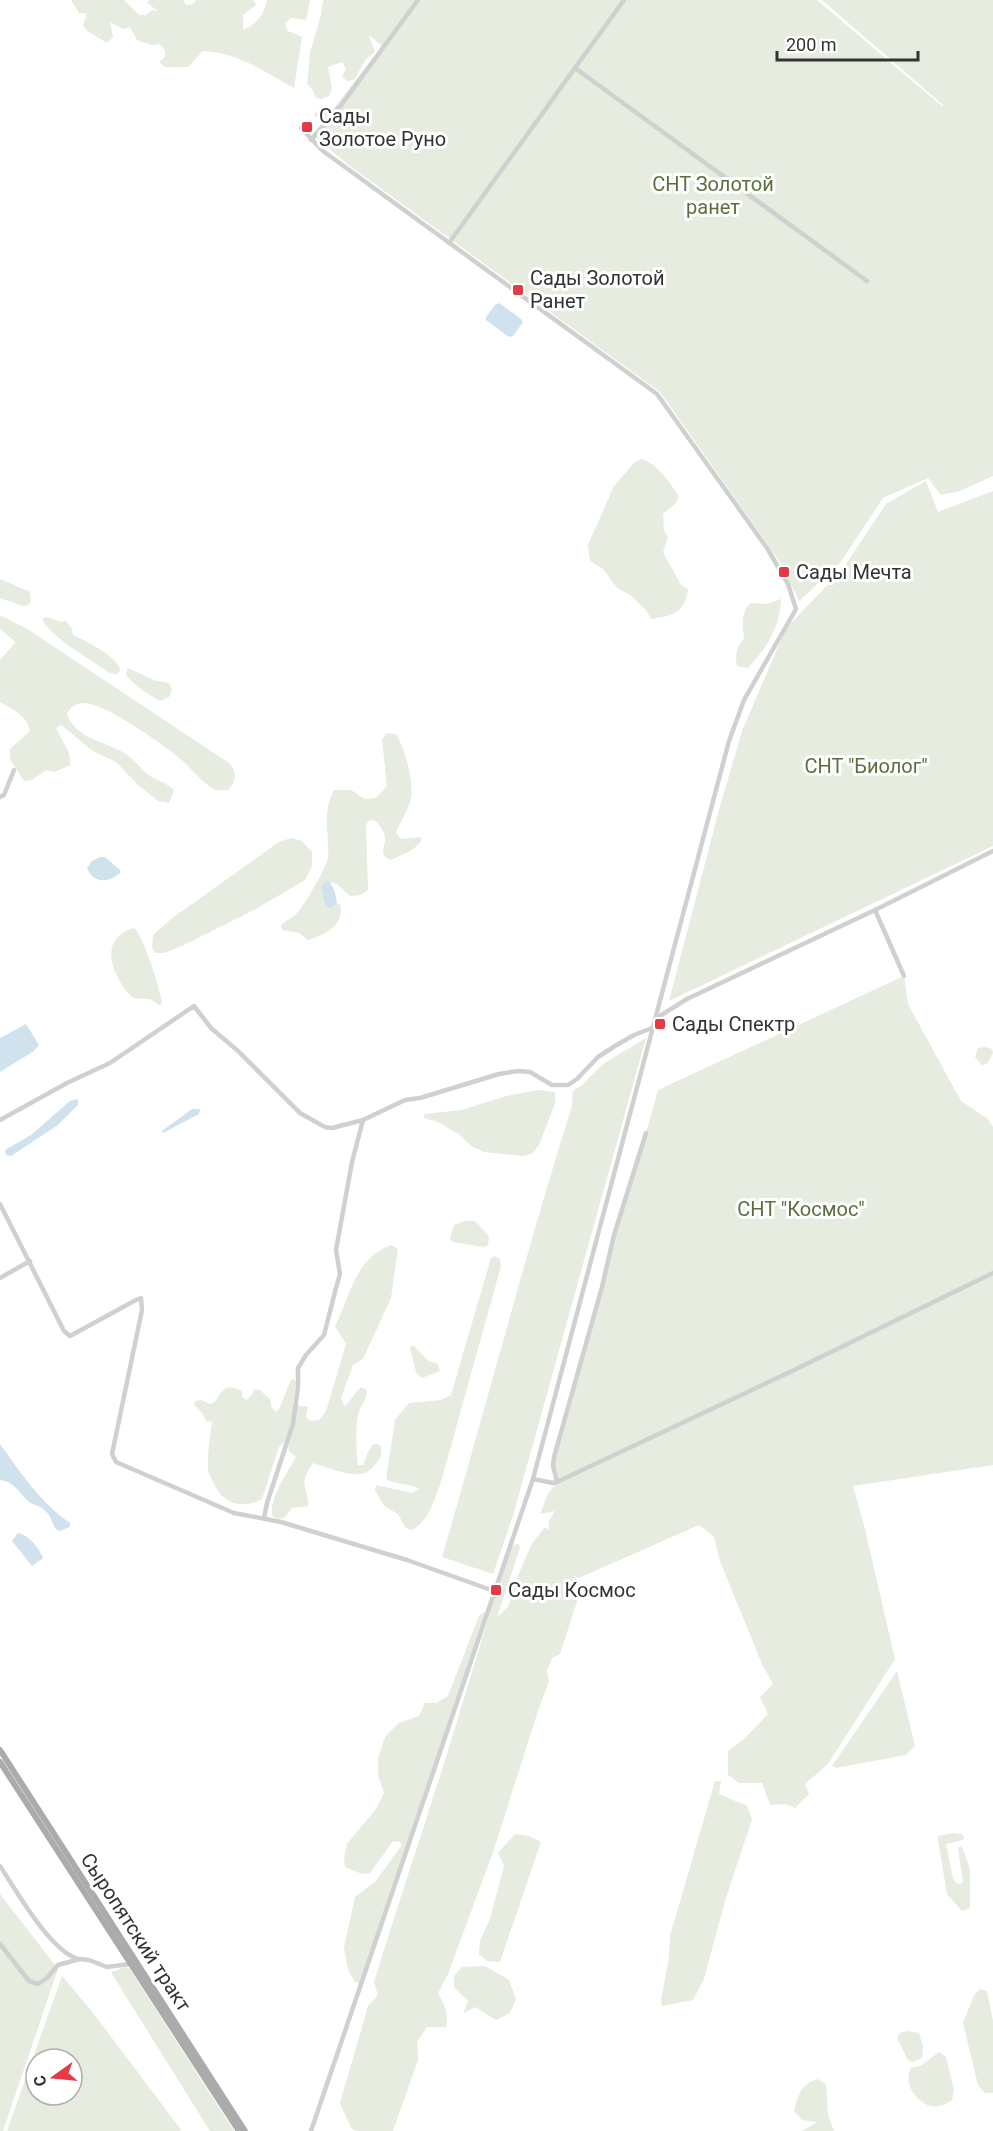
<svg xmlns="http://www.w3.org/2000/svg" width="993" height="2131" font-family="Roboto,sans-serif">
<style>
.green{fill:#e6ecdf;fill-rule:evenodd}
.water{fill:#cfe2ee}
.lines{fill:none;stroke-linecap:round;stroke-linejoin:round}
.minor{stroke:#d0d0d0;stroke-width:4.5}
.major{stroke:#ababab;stroke-width:6}
.poi-dot{fill:#e63946;stroke:#fff;stroke-width:2}
.labels{text-anchor:middle;stroke-width:6;stroke-linejoin:round;paint-order:stroke}
.poi-label{font-size:20px;fill:#333;stroke:#fff;text-anchor:start}
.park-label{font-size:20px;fill:#56703f;stroke:#fff}
.street-label{font-size:20px;fill:#333;stroke:#fff}
</style>
<rect width="100%" height="100%" fill="#fff"/>
<g class="green">
<path d="M71,0h53l15,15h7l6,-5 6,1 -11,-8 2,-3h34l3,5 7,-1 3,-4h57l3,5 -13,10v15c13,-5 22,-17 24,-30h43l-4,20 -15,-2 -6,6 3,7 14,6 -8,51c-29,-16 -57,-36 -91,-37l-15,16h-23l-6,-5 6,-5v-7l-6,-6 -7,1 -15,-5 -7,-13 -7,2 -13,-7 3,15 -6,6 -20,-12 -4,-6 4,-11 -8,-1z"/>
<polygon points="323,0 817,0 943,107 943,105 822,0 993,0 993,476 960,491 941,495 928,478 883,498 840,563 799,601 780,562 660,392 346,163 312,134 323,123 314,115 322,105 331,112 382,46 369,35 375,52 366,59 354,80 347,81 342,76 346,69 342,62 328,67 332,89 329,96 321,99 316,98 313,90 307,84 310,53 321,15"/>
<path d="M642,459c16,6 28,23 37,38l-4,7 -12,10 1,16 4,7 -5,15 18,33 7,4c-3,24 -16,27 -37,30l-5,-9 -16,-15 -13,-7 -14,-19 -13,-8 -2,-16 26,-59 21,-24z"/>
<polygon points="926,481 938,512 993,491 993,846 669,1001 719,810 742,731 786,628 842,570 886,504"/>
<polygon points="0,579 30,592 31,602 28,605 23,606 0,598"/>
<path d="M781,599c-1,28 -14,49 -33,69l-11,-2c-2,-10 -1,-20 7,-27 -1,-13 -4,-27 7,-36l15,1z"/>
<path d="M0,615l29,15 200,133c9,10 7,18 -1,27 -5,0 -9,1 -14,-1 -12,-6 -21,-19 -31,-28 -17,-15 -80,-60 -101,-58 -7,1 -11,4 -15,10 6,25 40,29 59,41 9,6 15,16 24,22 10,6 15,6 24,14l-5,13 -11,-2 -20,-16 -22,-23 -23,-11 -32,-26 -5,3 13,25 2,12 -17,7 -8,-2 -14,10 -8,1 -14,-22v-10l20,-18c-3,-16 -17,-21 -30,-29v-42l15,-17 -3,-4 -12,-10z"/>
<path d="M46,617l15,5 5,-1 6,8 1,6c12,6 45,21 47,35l-2,4 -8,-1c-19,-14 -58,-34 -68,-54z"/>
<path d="M128,668l28,13 13,2 3,7 -3,7 -9,4c-13,-7 -25,-15 -34,-26z"/>
<path d="M387,733l9,1c9,15 18,47 15,64 -2,12 -11,23 -15,35l5,6 20,-2v5l-9,8 -21,10c-13,-5 -6,-12 -6,-21 0,-7 -5,-13 -9,-18l-6,-1 -4,4 2,66 -7,5 -11,1 -13,-12 -7,-2 4,25 3,-3h3c6,20 -16,32 -32,36l-9,-7 -17,-3 -1,-5c5,-5 10,-6 15,-11 6,-4 31,-48 32,-56 2,-25 -7,-42 6,-68h17l14,9 11,-1 11,-12 -5,-47z"/>
<polygon points="291,838 302,841 312,852 312,866 305,880 256,909 184,945 164,953 155,953 152,947 153,935 171,919 279,842"/>
<path d="M134,928c9,7 27,63 28,76l-3,1 -9,-6 -17,-1c-20,-20 -37,-59 1,-70z"/>
<path d="M904,976l4,28 53,97 27,18 5,8v338l-140,21 11,39 31,134 -67,105 -23,20 4,10 -14,14 -9,-4 -16,1 -8,-22h-23l-11,-8v-24l16,-12 24,-25 -8,-17 13,-13 -11,-20 -42,-103 -6,-24 -15,-12 -120,53 -5,-2 8,10 -22,68 -8,4 -5,13 2,11 -11,29 -46,144 -44,119 -10,19c7,13 11,20 8,34h-19l-10,15 1,18 -25,71h-38l-4,-3 -11,-25 28,-97 10,-11 -4,-13c26,-85 55,-169 81,-254 19,-61 36,-123 58,-183l6,-1 1,4 -23,69 11,-10 9,-29 14,-33 14,-18 4,3v-9l6,-10 -15,3 8,-20 9,-12 -4,-16 61,-231 32,-102 12,-43z"/>
<path d="M646,1038l-133,478 -20,58 -51,-17c44,-150 83,-302 130,-451l1,-15 9,-6 21,-21z"/>
<polygon points="985,1047 992,1049 993,1053 987,1064 982,1065 975,1057 978,1048"/>
<polygon points="538,1090 555,1092 555,1104 539,1145 532,1154 523,1156 484,1152 471,1146 460,1135 438,1122 424,1118 424,1114 462,1110 506,1096"/>
<polygon points="465,1221 475,1221 489,1236 488,1245 484,1247 452,1242 450,1238 454,1225"/>
<path d="M391,1245l7,4 -7,49 -28,61 -10,6 -12,33 3,8c7,-4 10,-13 17,-19l6,3c-1,12 -5,13 -8,22 -4,10 -3,42 -1,53h5l5,-13 5,-8h5l3,2v10c-4,6 -9,14 -16,17 -15,5 -37,-6 -52,-10 -16,23 -5,21 -5,43l-16,2c-7,9 -7,13 -19,9 -6,-16 15,-45 23,-60l-7,-6 -1,-7 -5,-1 -4,4 -17,52c-19,10 -37,6 -47,-13 -2,-5 -6,-11 -7,-17 -1,-15 2,-31 4,-47l-6,-1 -3,-7 -9,-9 1,-4 6,-1 9,4 5,-2c7,-12 12,-19 27,-11v6l4,3 5,-4 4,-7 5,1 11,10v6l5,6 3,-3 12,-29 3,-1 2,4 -3,19 6,4h9l-2,11 4,4 9,-1 7,-9 20,-67 -11,-18c16,-31 20,-68 56,-81z"/>
<path d="M495,1256l5,3 1,7 -60,216c-6,15 -13,43 -31,48l-5,-3 -7,-13 -14,-8 -9,-16 1,-5 36,8 7,-4c-10,-6 -23,-4 -33,-10l9,-59 14,-17 32,-3 10,-5 40,-137z"/>
<polygon points="413,1345 428,1361 437,1363 440,1371 422,1378 416,1372 410,1348"/>
<polygon points="486,1611 360,1984 354,1981 348,1970 344,1947 355,1897 375,1882 402,1845 400,1842 393,1841 370,1873 362,1874 345,1867 344,1858 347,1844 376,1809 384,1793 378,1775 378,1759 385,1737 399,1723 419,1716 425,1703 436,1703 448,1696 479,1616"/>
<polygon points="897,1671 915,1746 906,1755 836,1768 832,1766"/>
<polygon points="715,1781 721,1781 719,1794 747,1806 752,1819 725,1901 704,1979 693,2000 662,2006 661,2000 669,1958 670,1936"/>
<polygon points="953,1833 962,1834 964,1837 963,1840 946,1844 953,1878 956,1883 960,1884 963,1882 958,1849 960,1846 962,1847 970,1869 970,1908 962,1911 947,1894 938,1840 938,1836"/>
<polygon points="515,1834 529,1836 541,1842 500,1962 487,1961 479,1954 480,1941 490,1919 504,1866 498,1853"/>
<polygon points="0,1894 58,1969 3,2131 0,2131"/>
<polygon points="485,1966 509,1980 516,1999 510,2013 496,2020 475,2007 463,2014 468,2001 454,1987 454,1976 462,1967"/>
<polygon points="125,1967 129,1968 234,2131 210,2131 112,1974 112,1972"/>
<path d="M62,1976l28,33 92,122h-175zM36,2059h36v36h-36z"/>
<polygon points="980,1989 987,1991 993,2021 993,2093 985,2093 978,2085 963,2023 974,1995"/>
<polygon points="907,2031 919,2033 923,2046 922,2058 913,2062 908,2060 897,2038 900,2033"/>
<path d="M939,2052l7,5 8,33 -2,10c-6,4 -14,8 -22,6 -15,-5 -27,-24 -19,-38l11,-3z"/>
<path d="M817,2079l9,5 2,31 6,16h-32l15,-9 -15,-2 -8,-9c4,-16 7,-26 23,-32z"/>
</g>
<g class="water">
<polygon points="499,303 521,319 523,322 513,336 509,337 486,320 486,317 495,305"/>
<path d="M100,857h5l15,13v3c-12,10 -26,11 -33,-5l5,-7z"/>
<polygon points="325,882 330,882 335,892 337,904 334,907 329,908 325,904 321,887"/>
<polygon points="26,1024 39,1045 34,1051 0,1072 0,1038"/>
<polygon points="78,1099 78,1105 58,1125 11,1156 6,1155 5,1150 31,1135 70,1101"/>
<polygon points="192,1109 200,1109 199,1114 163,1133 162,1131"/>
<path d="M0,1444c21,29 40,58 70,79v4l-11,4c-7,-4 -6,-10 -10,-16 -9,-12 -16,-8 -23,-16 -9,-9 -12,-17 -26,-19z"/>
<path d="M18,1533c11,2 21,15 25,25l-11,8 -20,-25z"/>
</g>
<g class="lines">
<g class="minor">
<polyline points="575,68 867,281"/>
<polyline points="301,128 323,151 657,394 767,548 788,584 796,609 744,700 729,741 533,1479 311,2131"/>
<polyline points="311,140 342,104 418,0"/>
<polyline points="449,243 624,0"/>
<polyline points="0,797 4,795 14,770"/>
<polyline points="875,910 904,976"/>
<polyline points="655,1019 687,999 875,910 993,851"/>
<polyline points="0,1120 67,1083 110,1063 194,1006 211,1028 238,1051 300,1113 325,1127 332,1128 363,1120 405,1100 420,1098 499,1074 518,1071 530,1072 552,1085 568,1085 577,1079 598,1057 615,1046 634,1035 652,1028"/>
<polyline points="0,1204 64,1331 70,1336 136,1300 141,1298 142,1310 112,1454 116,1462 234,1513 281,1522 407,1560 494,1591"/>
<polyline points="0,1278 30,1261"/>
<polyline points="533,1479 553,1483 557,1482 790,1372 993,1273"/>
<polyline points="557,1482 553,1466 554,1457 602,1287 614,1235 646,1133"/>
<polyline points="264,1518 267,1503 293,1424 298,1387 298,1368 306,1355 324,1335 336,1288 340,1274 336,1250 352,1162 363,1120"/>
<path d="M0,1866c16,24 50,85 78,93"/>
<polyline points="0,1944 29,1981 38,1984 47,1978 58,1965 80,1959 89,1960 107,1967 130,1964"/>
</g>
<g class="major">
<polyline points="0,1750 245,2131"/>
<polyline points="0,1762 239,2131"/>
</g>
</g>
<g class="poi-dot">
<rect x="301" y="121" width="12" height="12" rx="3"/>
<rect x="512" y="284" width="12" height="12" rx="3"/>
<rect x="778" y="566" width="12" height="12" rx="3"/>
<rect x="654" y="1018" width="12" height="12" rx="3"/>
<rect x="490" y="1584" width="12" height="12" rx="3"/>
</g>
<g class="labels">
<g class="poi-label">
<text x="319" y="123">Сады<tspan x="319" dy="23">Золотое Руно</tspan></text>
<text x="530" y="285">Сады Золотой<tspan x="530" dy="23">Ранет</tspan></text>
<text x="796" y="579">Сады Мечта</text>
<text x="672" y="1031">Сады Спектр</text>
<text x="508" y="1597">Сады Космос</text>
</g>
<g class="park-label">
<text x="713" y="191">СНТ Золотой<tspan x="713" dy="23">ранет</tspan></text>
<text x="866" y="773">СНТ "Биолог"</text>
<text x="801" y="1216">СНТ "Космос"</text>
</g>
<g class="street-label">
<text transform="translate(136 1932) rotate(57)" y="7">Сыропятский тракт</text>
</g>
</g>
<g transform="translate(54 2077) rotate(255)"><circle r="28" fill="#ffffff" stroke="#adadad" stroke-width="1.5"/>
<path d="M0-4.5L10 22L0 15L-10 22Z" fill="#e63946"/>
<text y="-9" font-size="16" font-weight="bold" text-anchor="middle" fill="#333333">С</text>
</g>
<path d="M777 51v9h141v-9" fill="none" stroke="#333333" stroke-width="3"/>
<text x="786" y="51" font-size="18" fill="#333333" stroke="#ffffff" stroke-width="4.5" paint-order="stroke">200 m</text>
</svg>
